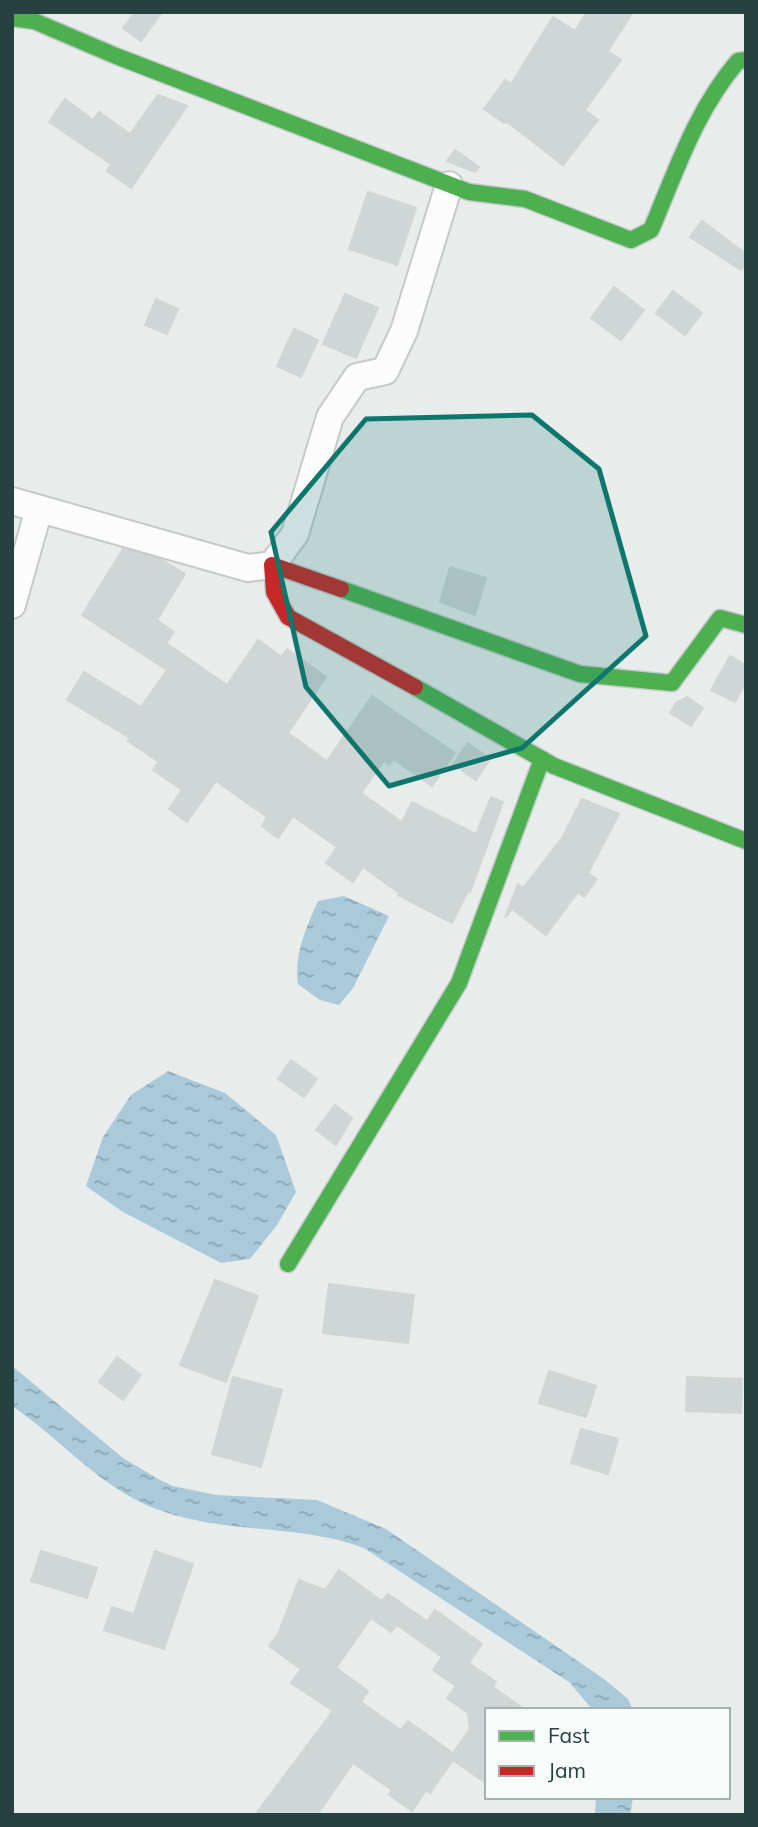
<svg xmlns="http://www.w3.org/2000/svg" width="758" height="1827" font-family="Mulish,sans-serif">
<style>
.water{fill:url(#water-ripples)}
.building{fill:#d0d5d5;stroke:#d0d6d5;stroke-width:2;fill-rule:evenodd}
.lines{fill:none;stroke-linecap:round;stroke-linejoin:round}
.street-casing{stroke:#c5cac9;stroke-width:30}
.fast-casing{stroke:#c4cac9;stroke-width:19}
.jam-casing{stroke:#c4cac9;stroke-width:19}
.street{stroke:#fcfcfc;stroke-width:26}
.fast{stroke:#4caf50;stroke-width:16}
.jam{stroke:#c62828;stroke-width:16}
.marked{fill:#0f766e;fill-opacity:0.2;stroke:#0f766e;stroke-width:5;stroke-linejoin:round}
</style>
<defs>
<pattern id="water-ripples" width="26" height="14" patternUnits="userSpaceOnUse" patternTransform="scale(1.75)"><rect width="26" height="14" fill="#aac9da"/><path d="M2 4q2-2 4 0t4 0M15 11q2-2 4 0t4 0" fill="none" stroke="#8aa5b2"/></pattern>
</defs>
<rect width="100%" height="100%" fill="#e8edec"/>
<g class="water">
<path d="M344,896l45,20 -36,72 -14,17 -19,-5 -22,-16c-4,-30 8,-56 20,-83z"/>
<polygon points="168,1071 225,1093 276,1135 296,1192 277,1225 250,1259 221,1263 123,1212 86,1186 103,1137 131,1095"/>
<path d="M12,1366l111,92 37,22 13,6 43,9 101,5 69,29 218,150 24,20 5,11h-40l-24,-28 -205,-134c-64,-24 -134,-14 -199,-36 -62,-20 -101,-71 -153,-106z"/>
<polygon points="596,1797 633,1797 630,1815 595,1815"/>
</g>
<g class="building">
<polygon points="135,12 162,12 141,41 123,28"/>
<polygon points="587,12 633,12 608,51 621,60 585,110 598,120 563,165 506,121 504,123 484,109 505,80 511,84 553,17 575,31"/>
<polygon points="158,95 187,106 131,188 107,171 111,164 49,122 65,99 93,120 99,112 130,134"/>
<polygon points="455,150 479,167 475,172 447,161"/>
<polygon points="368,192 416,208 397,265 349,249"/>
<polygon points="702,221 746,254 746,263 741,270 690,237"/>
<polygon points="614,287 644,310 621,340 591,318"/>
<polygon points="673,291 702,313 685,335 656,313"/>
<polygon points="345,294 378,308 356,358 323,344"/>
<polygon points="156,299 178,309 167,334 145,325"/>
<polygon points="294,329 318,340 301,377 277,366"/>
<polygon points="123,549 162,560 185,574 157,620 174,632 166,643 227,685 258,640 282,657 287,649 326,677 288,733 327,761 372,696 455,753 432,786 393,759 389,765 384,761 361,793 402,822 412,802 476,834 491,797 503,802 470,892 468,891 452,923 398,895 399,893 363,867 353,882 326,863 337,847 293,816 278,838 262,826 267,817 216,781 187,822 169,809 182,790 153,770 159,762 128,741 130,738 67,700 84,672 141,707 167,670 82,615"/>
<polygon points="450,567 486,578 475,615 440,602"/>
<polygon points="730,656 746,665 746,682 735,702 711,690"/>
<polygon points="687,697 703,708 691,726 670,713 676,703"/>
<polygon points="468,743 490,759 476,780 453,764"/>
<polygon points="582,799 619,814 588,873 597,879 584,897 578,892 546,935 512,909 505,918 518,884 523,888 562,838"/>
<polygon points="291,1060 317,1079 304,1097 278,1079"/>
<polygon points="335,1105 352,1118 336,1145 316,1130"/>
<polygon points="215,1280 258,1296 226,1382 180,1365"/>
<polygon points="329,1284 414,1295 408,1343 323,1333"/>
<polygon points="117,1357 141,1375 123,1400 99,1382"/>
<polygon points="549,1371 596,1386 586,1417 539,1403"/>
<polygon points="233,1377 282,1390 261,1467 212,1454"/>
<polygon points="687,1377 742,1379 741,1413 686,1411"/>
<polygon points="581,1429 618,1439 608,1474 571,1463"/>
<polygon points="41,1551 97,1568 87,1598 31,1581"/>
<polygon points="155,1551 193,1564 164,1649 104,1630 112,1607 134,1614"/>
<path d="M339,1570l43,31 6,-7 39,27 8,-11 47,34 -13,19 27,19 -3,5 32,23h-38v74l-34,-24 -23,33 -4,-3 -14,21 -23,-16 3,-5 -39,-27 -36,52h-62l78,-104 -42,-28 10,-14 -32,-23 9,-12 21,-54 26,10zM371,1618l20,14 6,-7 45,32 -9,13 23,16 -9,12 21,15 2,16 -17,24 -45,-32 -7,9 -40,-28 7,-11 -32,-23z"/>
</g>
<g class="lines">
<defs>
<g id="street">
<polyline points="12,501 248,568 272,565 295,534 330,417 357,377 385,371 404,331 449,185"/>
<polyline points="12,605 39,509"/>
</g>
<g id="fast">
<path d="M12,18l22,3 82,35 353,136 56,7 106,41 20,-10c25,-59 45,-120 87,-169l8,-1"/>
<polyline points="341,589 580,674 672,683 720,618 746,625"/>
<polyline points="415,687 554,766 746,841"/>
<polyline points="288,1264 459,983 542,759"/>
</g>
<polyline id="jam" points="341,589 272,565 274,592 288,617 415,687"/>
</defs>
<use href="#street" class="street-casing"/>
<use href="#fast" class="fast-casing"/>
<use href="#jam" class="jam-casing"/>
<use href="#street" class="street"/>
<use href="#fast" class="fast"/>
<use href="#jam" class="jam"/>
</g>
<path class="marked" d="M532,415l67,54 47,167 -124,112 -133,38 -83,-99 -35,-155 95,-113z"/>
<rect width="758" height="1827" fill="none" stroke="#254140" stroke-width="28"/>
<rect x="485" y="1708" width="245" height="91" fill="#f7fbfa" stroke="#a3b1b0" stroke-width="2"/>
<rect x="499" y="1731" width="35" height="10" fill="#4caf50" stroke="#a3b1b0" stroke-width="2"/>
<text x="548" y="1743" font-size="21" fill="#254140">Fast</text>
<rect x="499" y="1766" width="35" height="10" fill="#c62828" stroke="#a3b1b0" stroke-width="2"/>
<text x="548" y="1778" font-size="21" fill="#254140">Jam</text>
</svg>
